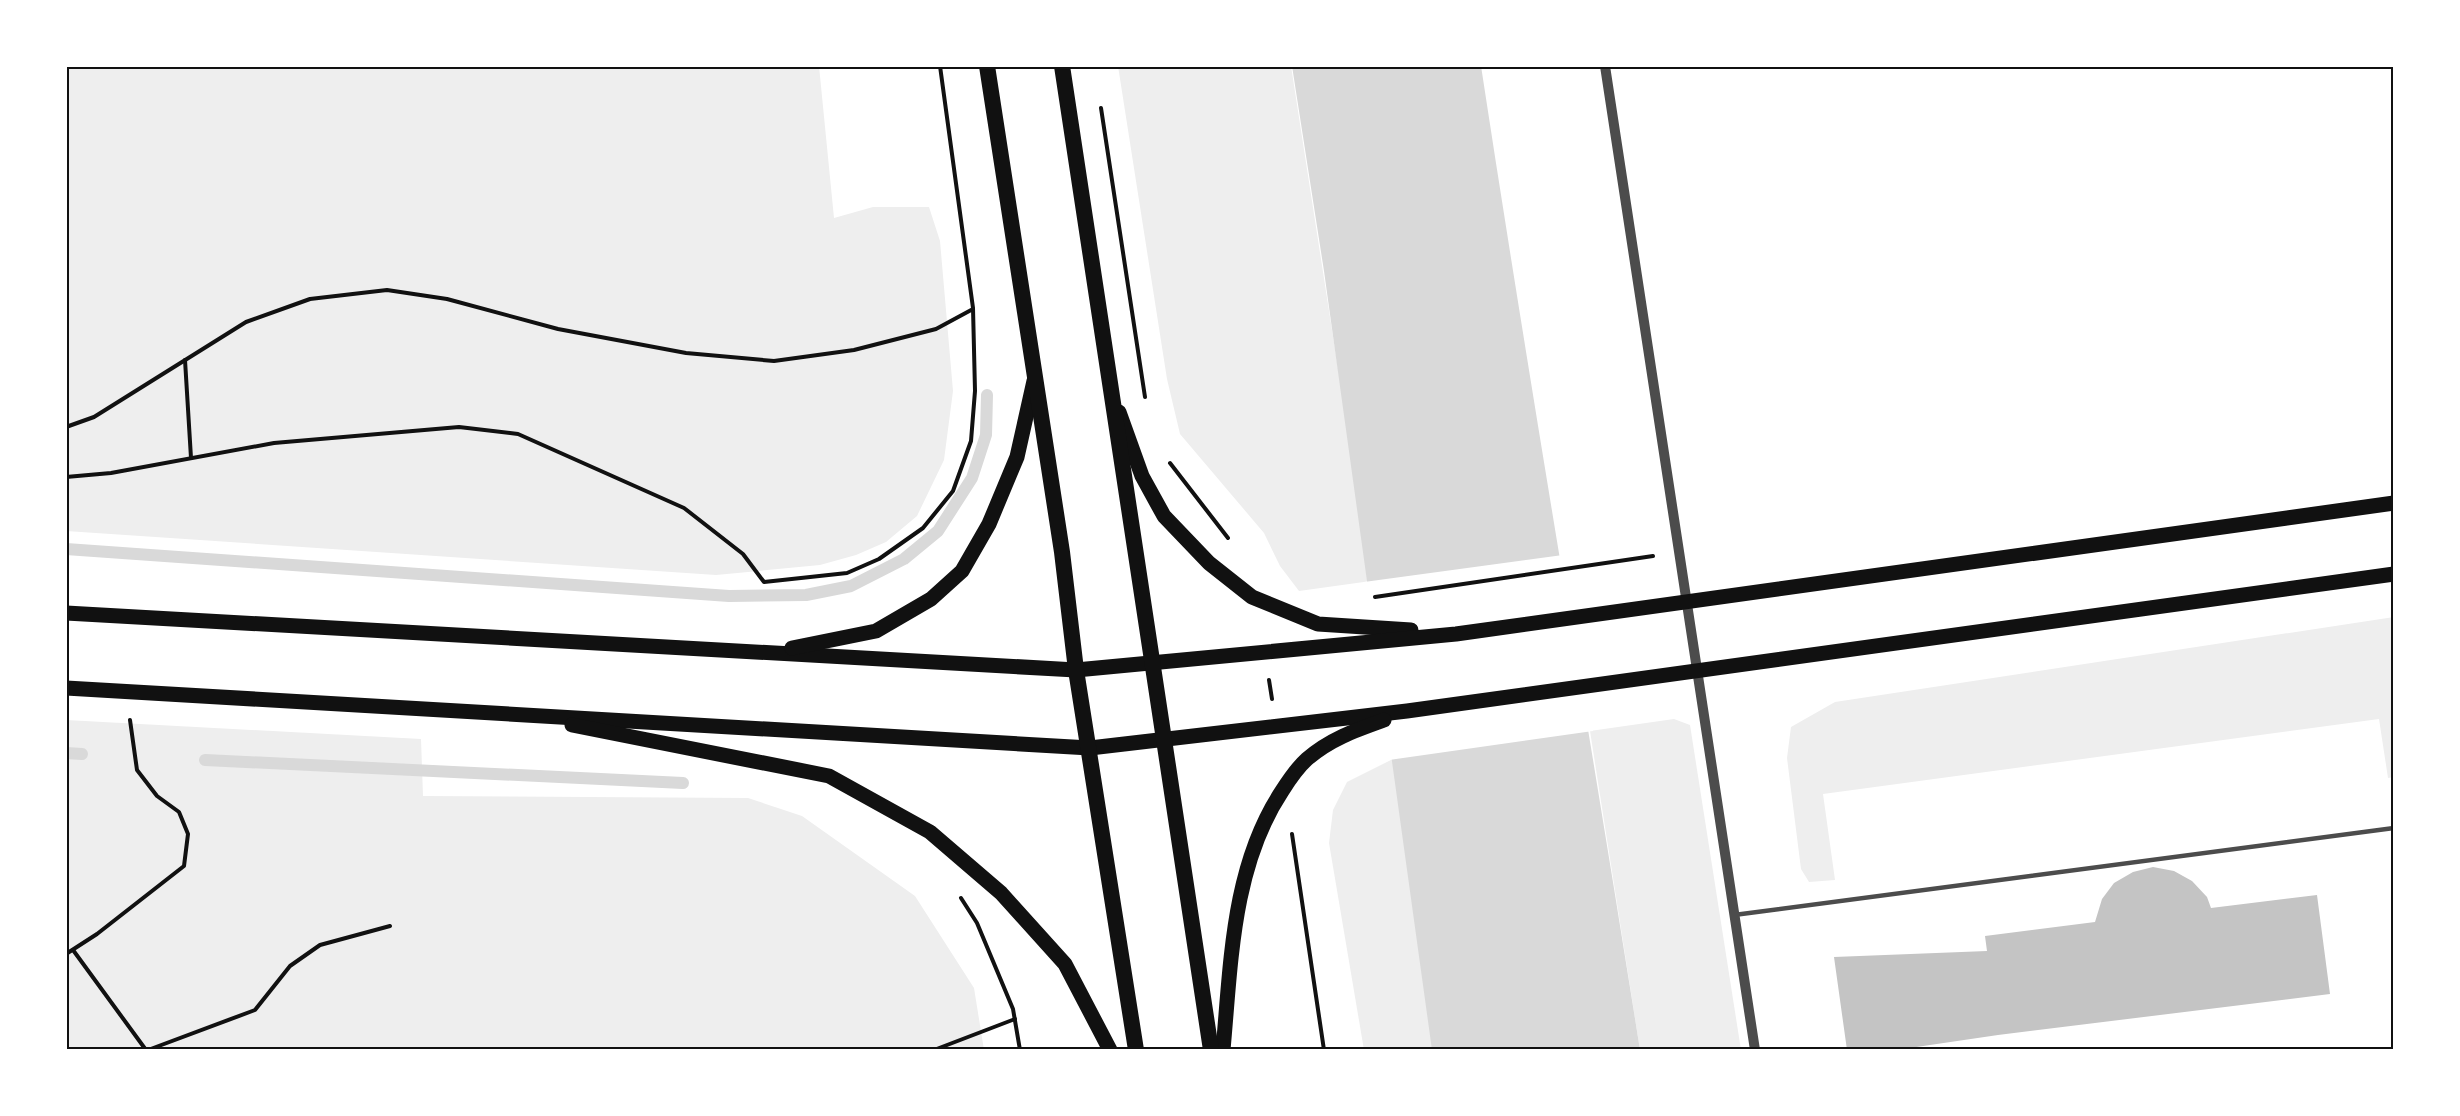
<svg xmlns="http://www.w3.org/2000/svg" width="2460" height="1116" font-family="'Noto Serif',serif">
<style>
.green{fill:#eee}
.water{fill:#d9d9d9}
.pier{fill:#fff}
.lines{fill:none;stroke-linecap:round;stroke-linejoin:round}
.stream{stroke:#d9d9d9;stroke-width:12}
.building{fill:#c4c4c4}
.path{stroke:#111;stroke-width:4}
.service{stroke:#4c4c4c;stroke-width:4.5}
.tertiary{stroke:#4c4c4c;stroke-width:10}
.primary{stroke:#111;stroke-width:15}
.trunk{stroke:#111;stroke-width:16}
.neatline{fill:none;stroke:#111;stroke-width:2}
</style>
<rect width="100%" height="100%" fill="#fff"/>
<g class="green">
<polygon points="66,66 819,66 834,218 873,207 929,207 940,241 953,391 944,460 917,516 886,542 856,555 820,565 716,575 66,531"/>
<polygon points="1118,66 1291,66 1371,581 1299,591 1280,566 1264,533 1180,434 1167,379"/>
<polygon points="2394,617 2394,777 2388,778 2379,719 1823,794 1835,880 1809,882 1801,869 1787,758 1791,727 1835,702"/>
<polygon points="1674,719 1690,725 1741,1050 1640,1050 1590,731"/>
<polygon points="66,720 421,739 423,796 748,798 802,816 915,896 974,988 984,1050 66,1050"/>
<polygon points="1393,759 1433,1050 1364,1050 1329,843 1333,810 1347,782"/>
</g>
<path class="water" d="M1292,66h189c50,328 107,656 159,984h-208l-108,-779z"/>
<polygon class="pier" points="1563,555 1593,731 1389,760 1364,582"/>
<g class="lines">
<g class="stream">
<polyline points="66,549 729,596 806,595 851,586 904,559 938,531 972,478 986,435 987,395"/>
<polyline points="66,753 82,754"/>
<polyline points="205,760 683,783"/>
</g>
</g>
<polygon class="building" points="2153,867 2174,871 2192,881 2207,897 2211,908 2317,895 2330,994 1998,1035 1896,1050 1847,1050 1834,957 1987,951 1985,936 2095,922 2102,899 2114,883 2133,872"/>
<g class="lines">
<g class="path">
<polyline points="1101,108 1145,397"/>
<polyline points="185,360 191,458"/>
<polyline points="66,427 94,417 246,322 310,299 387,290 447,299 558,329 686,353 774,361 854,350 936,329 973,309"/>
<polyline points="1170,463 1228,538"/>
<polyline points="66,477 111,473 274,443 459,427 518,434 684,508 743,554 764,582 847,573 879,559 923,528 953,491 971,441 975,391 973,308 940,66"/>
<polyline points="1375,597 1653,556"/>
<polyline points="1269,680 1272,699"/>
<polyline points="1292,834 1324,1050"/>
<polyline points="961,898 977,923 1013,1009 1020,1050"/>
<polyline points="73,950 146,1050"/>
<polyline points="66,954 97,934 184,866 188,834 179,812 157,796 137,770 130,720"/>
<polyline points="148,1050 255,1010 290,966 320,945 390,926"/>
<polyline points="934,1050 1015,1019"/>
</g>
<polyline class="service" points="1734,915 2394,828"/>
<polyline class="tertiary" points="1605,66 1755,1050"/>
<g class="primary">
<polyline points="1119,412 1142,476 1164,516 1209,563 1252,597 1318,624 1411,630"/>
<polyline points="66,613 1076,670 1456,634 2394,503"/>
<polyline points="792,648 876,631 931,599 962,571 989,524 1017,457 1034,381"/>
<polyline points="66,688 1090,748 1407,711 2394,574"/>
<polyline points="572,725 829,776 930,832 1001,893 1065,964 1110,1050"/>
<path d="M1223,1050c8,-87 9,-184 59,-259 7,-11 15,-23 25,-32 23,-20 49,-29 77,-39"/>
</g>
<g class="trunk">
<polyline points="987,66 1062,552 1076,670 1136,1050"/>
<polyline points="1062,66 1211,1050"/>
</g>
</g>
<rect width="2460" height="1116" fill="none" stroke="#ffffff" stroke-width="135"/>
<rect x="68" y="68" width="2324" height="980" class="neatline"/>
</svg>
